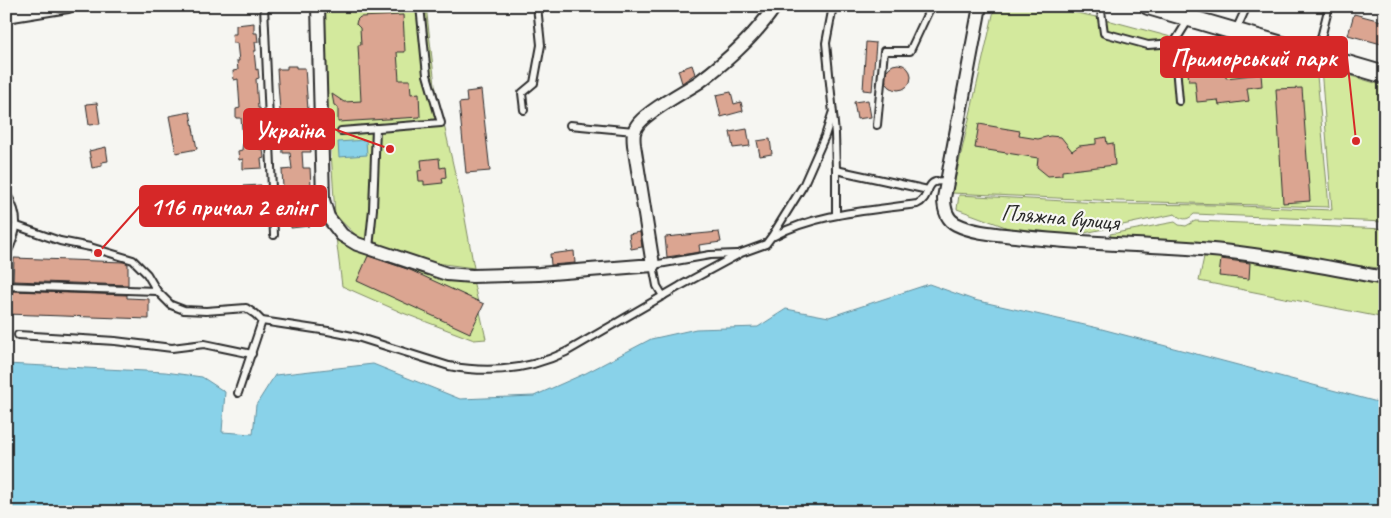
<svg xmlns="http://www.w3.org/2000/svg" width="1391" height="518" font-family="Caveat,sans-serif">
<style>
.green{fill:#d3e99d;stroke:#7f8a64}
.water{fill:#89d2e9;stroke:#638f9d}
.building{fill:#dba591;stroke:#2b2b2b}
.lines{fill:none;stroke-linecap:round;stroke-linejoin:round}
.service-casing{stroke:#2b2b2b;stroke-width:10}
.minor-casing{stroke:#2b2b2b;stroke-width:16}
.tertiary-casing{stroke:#2b2b2b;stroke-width:20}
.service{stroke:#f6f6f2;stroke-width:6}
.minor{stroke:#f6f6f2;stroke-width:12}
.tertiary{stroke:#f6f6f2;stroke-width:16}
.labels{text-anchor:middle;stroke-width:4.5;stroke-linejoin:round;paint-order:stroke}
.street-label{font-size:24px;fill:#2b2b2b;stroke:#f6f6f2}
.leader{fill:none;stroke:#d62828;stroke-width:2}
.callout-dot{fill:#d62828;stroke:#f6f6f2;stroke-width:2}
.callout{fill:#d62828;stroke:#d62828;stroke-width:2}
.callout-label{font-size:25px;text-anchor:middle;font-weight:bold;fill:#fff}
</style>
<rect width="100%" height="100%" fill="#f6f6f2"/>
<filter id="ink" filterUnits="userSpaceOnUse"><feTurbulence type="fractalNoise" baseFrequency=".02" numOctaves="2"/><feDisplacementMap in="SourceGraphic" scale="10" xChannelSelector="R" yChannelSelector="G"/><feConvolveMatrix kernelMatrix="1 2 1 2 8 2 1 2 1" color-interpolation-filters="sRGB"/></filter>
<g filter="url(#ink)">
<g class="green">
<polygon points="345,6 426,6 435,85 464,213 474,268 429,262 360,239 335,215 322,8"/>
<polygon points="995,6 1044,6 1096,17 1317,76 1329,207 1118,201 952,193"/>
<path d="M1321,67l64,19v136l-191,-8c-7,7 -12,6 -19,0l-100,21 -56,-3 -62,-23 2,-14 158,9 100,1 115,5z"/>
<polygon points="1195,221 1385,229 1385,269 1209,245 1111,238 1110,234 1175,222 1179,225 1186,226"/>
<polygon points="336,237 473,280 486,339 474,340 403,313 342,286"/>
<polygon points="1205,252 1385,280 1385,318 1199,281"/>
</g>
<g class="water">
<polygon points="366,140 367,155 339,157 338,142"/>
<polygon points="929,284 974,300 1098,328 1385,404 1385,512 6,512 6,364 165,372 202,377 225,392 222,432 253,434 256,405 275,375 373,364 460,399 534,396 586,373 651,339 696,329 758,327 786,309 829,317"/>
</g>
<g class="building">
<polygon points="1354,14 1385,22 1385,45 1348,35"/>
<polygon points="403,15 405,52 397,52 399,80 410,80 411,94 419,93 420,117 338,122 338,107 334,105 332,94 344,102 361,101 358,45 361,45 360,28 356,24 357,20 360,17"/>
<polygon points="254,23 254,33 257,33 258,42 255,42 256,51 254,51 256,70 258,69 259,78 256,79 258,108 260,108 261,117 259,117 260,150 263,149 264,158 261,159 262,168 243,169 243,159 239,160 238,151 242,150 243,141 241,118 236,118 236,109 240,108 238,79 234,80 233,71 238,70 237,61 239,61 237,43 233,43 232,34 236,34 236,25"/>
<polygon points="866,42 876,43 872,91 863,90"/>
<polygon points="1224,62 1226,78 1261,74 1262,86 1247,88 1249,101 1219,105 1218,100 1197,102 1195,81 1189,81 1187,66"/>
<circle cx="898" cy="77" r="13"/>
<polygon points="692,65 695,74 682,83 678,70"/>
<polygon points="287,66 296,66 296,68 305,68 311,152 302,152 303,168 310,168 311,186 307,186 308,208 311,208 309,226 291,228 291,218 287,219 286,209 290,209 289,187 283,188 282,170 292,169 290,153 283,153 277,69 287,69"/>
<polygon points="1302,88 1310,201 1283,203 1276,89"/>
<polygon points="481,90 490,171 466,173 459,103 467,102 466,92"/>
<polygon points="731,92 734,104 741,102 743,111 721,117 716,95"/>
<polygon points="868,100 871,117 857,119 854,102"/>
<polygon points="97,103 100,124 89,125 86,104"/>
<polygon points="190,112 197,149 176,153 169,116"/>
<polygon points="979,124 1020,131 1019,136 1038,139 1050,136 1061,137 1072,151 1079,146 1096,144 1096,139 1106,137 1107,144 1113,143 1115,165 1062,171 1062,175 1048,176 1037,167 1038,158 975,148"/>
<polygon points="747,129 750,146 733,148 730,132"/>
<polygon points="770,139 772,154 760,156 757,141"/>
<polygon points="106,147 108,161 102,162 102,166 92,168 89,151"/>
<polygon points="439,158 440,168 445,167 446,177 442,178 443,183 424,185 424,181 419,181 418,171 422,170 421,160"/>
<polygon points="261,185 262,195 265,194 265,203 263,204 264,213 246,214 245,204 240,205 240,196 244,195 243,186"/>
<polygon points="640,232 642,247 631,249 629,234"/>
<polygon points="719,232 721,242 699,245 700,252 667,257 665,237"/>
<polygon points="574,251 575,263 551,265 550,254"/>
<polygon points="368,256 410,270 484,304 470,333 357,281"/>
<polygon points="14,258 124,262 128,264 128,285 13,281"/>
<polygon points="1221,259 1250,263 1249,279 1219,276"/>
<polygon points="13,291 127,295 127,298 149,299 149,319 6,314 6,293 12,294"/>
</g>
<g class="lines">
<defs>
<g id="service">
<polyline points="264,6 274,235"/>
<polyline points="833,6 826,43 835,134 836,170 928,190"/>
<polyline points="1102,6 1101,11 1104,33 1148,45 1174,43"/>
<polyline points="1236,30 1247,6"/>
<polyline points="1317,54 1329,6"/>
<polyline points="1179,101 1174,43 1189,19"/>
<polyline points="524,110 522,93 534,83 541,45 537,6"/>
<polyline points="570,125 634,131"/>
<polyline points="877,125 884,51 910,51 931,6"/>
<polyline points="341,131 441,123 427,75 420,6"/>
<path d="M6,193c15,24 12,39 0,62"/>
<polyline points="836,215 836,170"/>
<polyline points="17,226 60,241 90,247 133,260 147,274 157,291"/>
<path d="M774,236c44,-23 94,-25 143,-32 16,-7 5,-27 30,-22"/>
<polyline points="369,248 373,209 376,128"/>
<path d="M6,286l151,5 14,14 13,5 22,1 40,-3 9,6 7,7 66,10 29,6 92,29c41,8 79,4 117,-14l114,-66 61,-33 25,-9 6,-8 31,-50 22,-50 7,-22"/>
<polyline points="663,296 657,286 653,265 710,255 737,254"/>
<polyline points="18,335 115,341 172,348 204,344 252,354"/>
<polyline points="238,393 262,321"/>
</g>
<g id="minor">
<path d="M318,6l5,194 5,17 14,18 15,9 90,30 25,2 67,-2 114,-9 -19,-120c-1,-9 -1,-15 5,-22 12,-14 43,-30 60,-41 28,-21 57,-47 76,-76"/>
<path d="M980,6l-36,192c0,10 2,21 12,26 18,9 40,10 59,12 62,8 124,8 186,13 62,5 123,18 184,29"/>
<polyline points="6,16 68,6"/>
</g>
<polyline id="tertiary" points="1148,6 1385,75"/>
</defs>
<use href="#service" class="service-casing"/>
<use href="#minor" class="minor-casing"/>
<use href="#tertiary" class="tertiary-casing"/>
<use href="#service" class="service"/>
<use href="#minor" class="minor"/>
<use href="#tertiary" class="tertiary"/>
</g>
</g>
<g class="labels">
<g class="street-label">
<text transform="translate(1060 217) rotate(5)" y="8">Пляжна вулиця</text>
</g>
</g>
<path class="leader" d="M1356 141L1347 57M390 149L334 129M98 253L140 206"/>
<g class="callout-dot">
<circle cx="1356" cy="141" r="5"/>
<circle cx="390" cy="149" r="5"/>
<circle cx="98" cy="253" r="5"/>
</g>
<g class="callout">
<rect x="1161" y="37" width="186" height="40" rx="5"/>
<rect x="244" y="109" width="90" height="40" rx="5"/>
<rect x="140" y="186" width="186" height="40" rx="5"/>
</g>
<g class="callout-label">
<text x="1254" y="66">Приморський парк</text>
<text x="289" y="138">Україна</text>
<text x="233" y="215">116 причал 2 елінг</text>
</g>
<rect width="1391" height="518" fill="none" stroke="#f6f6f2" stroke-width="25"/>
<rect x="12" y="12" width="1366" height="493" fill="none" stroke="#2b2b2b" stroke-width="2" filter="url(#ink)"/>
</svg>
